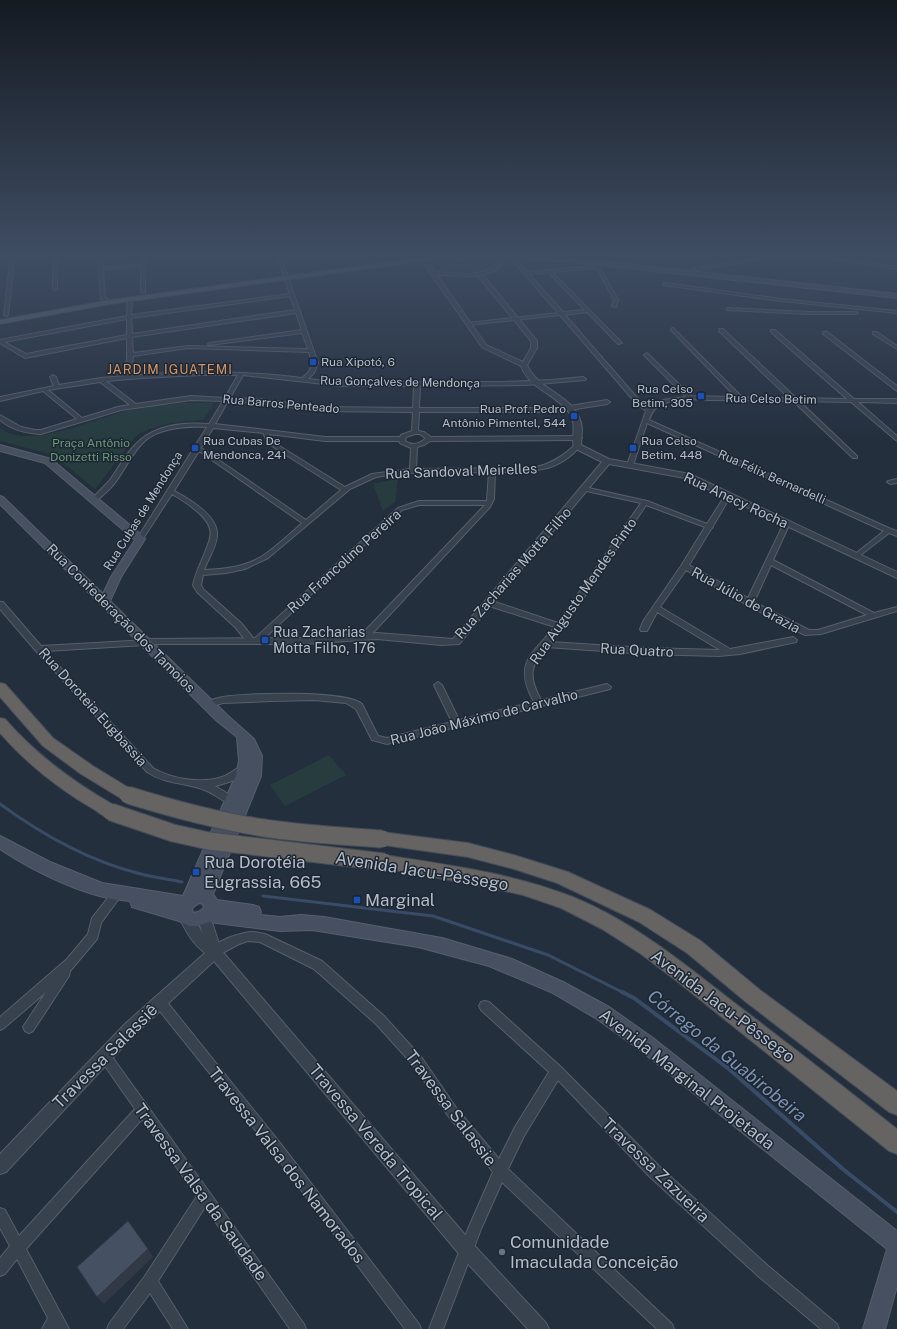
<svg xmlns="http://www.w3.org/2000/svg" width="897" height="1329" font-family="'Public Sans',sans-serif">
<style>
.green{fill:#263c3f}
.lines{fill:none;stroke-linecap:round;stroke-linejoin:round}
.stream-far1{stroke:#394c67;stroke-width:3}
.stream{stroke:#394c67;stroke-width:4}
.river{fill:#394c67;fill-rule:evenodd}
.minor-casing{stroke:#565f6c;stroke-width:2}
.tertiary-casing{stroke:#565f6c;stroke-width:2}
.secondary-casing{stroke:#565f6c;stroke-width:2}
.primary-casing{stroke:#414a57;stroke-width:2}
.trunk-casing{stroke:#434c59;stroke-width:2}
.minor{fill:#38414e;fill-rule:evenodd}
.tertiary{fill:#38414e;fill-rule:evenodd}
.secondary{fill:#465061;fill-rule:evenodd}
.primary{fill:#56606e;fill-rule:evenodd}
.trunk{fill:#656462;fill-rule:evenodd}
.trunk-bridge-casing{stroke:#434c59;stroke-width:19;stroke-linecap:butt}
.trunk-bridge{stroke:#656462;stroke-width:17}
.shaded-wall{fill:#303945}
.building{fill:#455162;stroke:#303945}
.transit-dot{fill:#1a4fb4;stroke:#1d2633;stroke-width:1.5}
.worship-dot{fill:#6b7280;stroke:#1d2633;stroke-width:1.5}
.labels{text-anchor:middle;stroke-width:3;stroke-linejoin:round;paint-order:stroke}
.far-poi-label{font-size:12px;fill:#b4bcc9;stroke:#1d2633;text-anchor:start}
.far-street-label{font-size:12px;fill:#b4bcc9;stroke:#1d2633}
.far-park-label{font-size:12px;fill:#6b9a76;stroke:#1d2633}
.far-quarter-label{font-size:13px;letter-spacing:1px;fill:#d59563;stroke:#1d2633}
.street-label{font-size:14px;fill:#b4bcc9;stroke:#1d2633}
.poi-label{font-size:14px;fill:#b4bcc9;stroke:#1d2633;text-anchor:start}
.near-poi-label{font-size:17px;fill:#b4bcc9;stroke:#1d2633;text-anchor:start}
.near-street-label{font-size:17px;fill:#b4bcc9;stroke:#1d2633}
.near-water-label{font-size:18px;font-style:italic;fill:#7c92b1;stroke:#1d2633}
</style>
<rect width="100%" height="100%" fill="#242f3e"/>
<g class="green">
<path d="M485,260l6,1 -3,6c-12,7 -43,10 -51,-4l4,-2z"/>
<path d="M185,403h29l-11,17c-24,2 -48,3 -68,17l-40,52 -42,-34 -53,-14v-13c27,23 97,-10 127,-17 19,-5 39,-6 58,-8z"/>
<polygon points="398,478 395,502 383,511 373,484"/>
<polygon points="329,755 346,775 285,806 270,785"/>
</g>
<g class="lines">
<g class="stream-far1">
<path d="M0,804c41,30 87,56 137,69 15,4 30,6 45,9"/>
<polyline points="263,896 433,916 548,955 624,993"/>
</g>
<polyline class="stream" points="622,992 634,998 729,1069 844,1170 897,1212"/>
<polygon class="river" points="867,253 897,255 897,259 871,255"/>
<defs>
<g id="minor">
<polygon points="11,253 15,253 8,315 6,316 4,315"/>
<polygon points="53,253 57,253 57,289 55,290 53,289"/>
<polygon points="97,253 101,253 102,268 141,264 141,253 145,253 145,293 141,292 141,266 103,270 105,297 112,302 108,303 101,299"/>
<path d="M276,253h4l2,5 40,-5h8l-48,7 36,103 -4,10 -6,6c41,5 81,3 122,3 51,0 102,1 153,-5l3,2 -1,1 -59,5 -106,1 -1,22h138l50,-8 3,2 -3,2 -50,8h-138l-1,19 6,1 7,5 148,-1 3,2 -3,2 -149,1 -6,4 -7,2 -1,22 116,-1c17,-3 30,-11 43,-23h4l1,1c-23,28 -52,26 -85,26l-1,27 -4,8 -122,131h-3l-4,-2 1,-2 123,-129h-66l-17,5 -143,133h-11l-13,-16 -38,-35 -4,-7c3,-14 9,-24 14,-38 2,-5 5,-12 3,-18 -3,-14 -26,-28 -38,-35l-30,46 -2,1 -3,-2 70,-112c-19,-1 -43,0 -60,12 -14,11 -22,31 -33,45 -5,6 -12,12 -18,17h-4l-1,-1c6,-7 13,-13 19,-20 8,-11 15,-25 25,-35 18,-20 49,-23 74,-21l14,-23 -32,-1 -70,10 -80,24c-16,-1 -29,-4 -41,-14v-5l21,12 14,3h6l36,-11 -34,-28 -43,10v-4l54,-11 -4,-9 3,-2 3,2 3,8 42,-7 24,-2 2,-19v-19l-102,20 -25,-15v-3l127,-24 1,-17 2,-1 2,1 -1,16 159,-21zM290,296l5,14 -163,24 -1,-16zM296,313l6,17 -92,13 -2,1 2,1 92,-12 6,16 -120,-3 -55,7 -1,-16zM127,319v16l-101,19 -22,-12zM188,348l121,4 3,11 -3,9 -7,6c-57,-7 -114,-8 -171,-2l2,-20zM199,375h39l-13,23 -34,-2 -55,8 -30,-23 36,-3zM243,375l99,11h72l-1,22 -94,-1 -60,-8 -29,-1zM100,382l30,23 -12,2 -36,11 -34,-28zM228,401l31,2 60,8 94,1 -1,19 -11,4 -1,2h-75l-110,-13zM213,428l50,5 6,11 72,46 -35,30 -105,-72zM269,434l56,7h74l1,2 11,5 -1,21 -38,5 -27,13 -72,-45zM415,434h5l5,4v1c-6,5 -13,7 -20,2l1,-4zM199,451l103,72c-12,11 -25,23 -38,32 -17,12 -40,14 -60,15 4,-11 12,-22 13,-34 2,-20 -28,-37 -43,-45zM489,472l-2,29h-68l-21,7 -144,131 -13,-16 -38,-34 -2,-4 2,-10 23,-2 19,-4 23,-11 82,-69 26,-12 27,-4z"/>
<polygon points="413,253 417,253 420,256 417,257"/>
<polygon points="792,253 802,253 897,267 897,269 797,254 700,269 691,272 689,271 699,267"/>
<path d="M511,256h2l14,16 69,-6 2,-6h2v7l18,33 -2,7 -4,-1 2,-6 -17,-32 -45,4 70,71 -4,1 -31,-32 -22,3 74,85 10,8 13,-8 24,-3 -42,-42 3,-2 44,43 45,1 -65,-67v-1l2,-1 69,69 47,1 -70,-67v-2h4l73,69 51,1 -76,-67v-2h4l79,69h43v4l-39,-1 39,34v5l-46,-39 -52,-1 58,55v2h-4l-60,-57c-25,0 -50,-1 -75,-1 -17,0 -36,-3 -53,3 -9,3 -13,8 -16,17l242,109 6,2v5l-8,-3 -31,24h-4l-1,-1 1,-1 30,-24 -237,-108 -14,42 -3,2 -2,-1 -1,-1 19,-54 -11,-9 -75,-87 -92,10 -2,-1 2,-1 90,-10 -47,-55zM549,273l36,37 -22,2 -34,-38z"/>
<polygon points="665,283 781,299 897,311 897,313 781,301 663,285 663,284"/>
<polygon points="729,308 809,312 856,312 858,313 856,314 809,314 727,310 727,308"/>
<polygon points="823,332 827,332 897,386 897,391 823,334"/>
<polygon points="873,332 877,332 897,346 897,349 873,334"/>
<polygon points="897,479 897,483 890,484 887,482 888,481"/>
<path d="M584,487l63,14 60,23 19,-30h4l1,1 -18,31v1l-2,2 -22,36 59,33 36,-75 3,-2 3,2 -17,37 101,53 23,-6v4l-76,23 -16,1 -58,-30 -61,-35 -26,37 70,42 63,-12 4,3 -1,2 -56,12 -21,2 -73,-2 -100,-7c-17,19 -17,31 -5,53l66,-16 4,3 -1,2 -223,55 -15,-4 -16,-31 -10,-6 -32,-3 -43,1 -48,2 -15,4 -4,-3 1,-2c6,-2 12,-4 18,-5 23,-4 124,-7 139,7l16,32 9,2 65,-16 -18,-37 4,-3 4,3 17,35 75,-18c-21,-38 -3,-47 21,-75l-69,-22 -1,-2 1,-2h6l66,22 83,-120 -59,-13 -1,-1zM646,505l59,22 -24,39 -37,54 -4,9 1,2h6l10,-19 63,38 -74,-2 -96,-6 24,-30zM771,565l96,50 -49,15h-9l-55,-28z"/>
<path d="M0,602h3l38,44 107,-6 1,2 -4,3 -100,6 108,117c18,11 49,16 69,9 8,-2 17,-13 25,-10l2,2c-7,10 -22,14 -34,17l20,12 2,3 -2,3c-7,2 -20,-10 -28,-13 -20,-9 -41,-6 -60,-19l-111,-121 -36,-42z"/>
<polygon points="118,889 122,890 123,893 101,923 97,939 70,971 69,976 33,1031 29,1033 25,1031 23,1027 46,992 4,1028 0,1030 0,1017 67,959 88,934 92,918 114,890"/>
<path d="M254,932l11,2 57,27 62,55 38,42 35,51 42,50 16,-32 34,-55 -68,-62 -2,-4 2,-4 4,-1 4,1 72,65 99,100 107,98 70,59 2,5h-18l-64,-54 -107,-98 -92,-97 -34,56 -16,33 164,155 2,5h-17l-155,-147 -21,47 -38,100h-14l39,-100 25,-57 -44,-55 -35,-51 -38,-42 -62,-55 -54,-27 -12,-1 -9,3 -24,13 -4,-2 -1,-3c5,-12 32,-20 44,-20z"/>
<polygon points="159,996 163,997 280,1143 419,1324 421,1329 405,1329 272,1151 155,1005 153,1001 155,997"/>
<polygon points="104,1049 108,1051 304,1324 306,1329 290,1329 205,1207 158,1281 188,1329 173,1329 150,1293 123,1329 107,1329 109,1324 145,1276 197,1196 142,1119 26,1249 69,1329 42,1329 48,1318 17,1259 5,1274 0,1276 0,1258 10,1246 0,1228 0,1208 5,1210 19,1236 135,1109 100,1059 98,1055 100,1051"/>
</g>
<g id="tertiary">
<path d="M494,254l5,1 3,10 -7,6 -12,4 54,66v7l-10,17c11,27 53,31 55,64 0,5 -1,11 -1,16l28,14 81,15 207,98v6l-212,-100 -76,-14 -150,180 -18,1 -64,-6 -75,5h-160l-2,-2 2,-2 3,-1 157,-1 75,-5 76,6 149,-177 -28,-14c-3,-11 3,-22 -4,-34 -13,-20 -40,-24 -49,-48l-39,-19 -61,-87 5,-1 9,13c21,1 44,6 61,-7zM437,275l41,1 53,65v7l-8,14 -37,-17z"/>
<path d="M186,911l5,2 12,21 -6,-17 2,-4 5,-2 5,2 12,37 251,293 74,80 3,6h-21l-68,-74 -246,-294 -78,72 -130,139 -6,2v-20l126,-131 79,-70c-13,-10 -19,-22 -26,-36l2,-4z"/>
</g>
<g id="secondary">
<polygon points="520,255 562,257 897,294 897,298 562,261 520,259 438,260 435,258 438,256"/>
<path d="M0,445l51,14 93,78 1,2 -24,38 -11,24 117,114 27,24 8,17 -1,20 -48,118 4,6 36,5 6,2 2,5 -1,3 20,2 21,-2 23,2 118,21 70,21 51,23 46,25 44,31 244,193v55l-12,43h-22l24,-80 -247,-199 -43,-31 -46,-27 -62,-26 -71,-19 -106,-17 -32,1 -71,-9 -11,4h-9l-10,-5 -47,-14 -2,-6c-42,-2 -95,-29 -130,-52v-13l50,26 52,21 81,13 53,-121 3,-14 -2,-24 -20,-16 -217,-217v-8l3,1 100,97 8,-17 24,-37 -90,-77 -45,-12zM199,903l4,1 1,4 -6,4 -5,1 -1,-5z"/>
</g>
<polygon id="primary" points="456,253 470,253 467,255 110,304 0,324 0,320 110,300"/>
<g id="trunk">
<polygon points="0,683 5,684 53,738 93,766 134,791 136,795 134,799 128,801 122,799 81,774 43,746 0,697"/>
<path d="M0,718l5,1c32,37 70,64 112,88l2,5 -2,5c-2,0 -4,2 -6,2 -5,-1 -12,-6 -16,-9 -36,-21 -68,-46 -95,-77z"/>
<polygon points="382,832 468,843 514,855 568,872 651,910 701,941 760,990 897,1091 897,1115 889,1112 746,1002 687,953 639,922 557,883 514,869 468,857 376,844 374,839 376,834"/>
<path d="M384,855c64,10 128,18 189,42 59,24 109,65 159,104 55,42 111,85 165,128v25l-8,-3 -211,-169 -37,-28 -39,-25 -41,-21 -38,-13 -46,-10 -99,-18 -3,-5 3,-5z"/>
</g>
</defs>
<use href="#minor" class="minor-casing"/>
<use href="#tertiary" class="tertiary-casing"/>
<use href="#secondary" class="secondary-casing"/>
<use href="#primary" class="primary-casing"/>
<use href="#trunk" class="trunk-casing"/>
<use href="#minor" class="minor"/>
<use href="#tertiary" class="tertiary"/>
<use href="#secondary" class="secondary"/>
<use href="#primary" class="primary"/>
<use href="#trunk" class="trunk"/>
<defs>
<g id="trunk-bridge">
<path d="M128,795c45,14 90,26 136,33 39,6 79,8 118,11"/>
<polyline points="111,812 173,833 209,841 384,862"/>
</g>
</defs>
<use href="#trunk-bridge" class="trunk-bridge-casing"/>
<use href="#trunk-bridge" class="trunk-bridge"/>
</g>
<g class="shaded-wall">
<polygon points="428,253 436,253 428,255"/>
<polygon points="148,1249 153,1257 104,1304 97,1297"/>
</g>
<polygon class="building" points="128,1221 148,1249 97,1297 77,1267"/>
<linearGradient id="sky" x2="0" y2="1"><stop stop-color="#141a22"/><stop offset="0.58" stop-color="#3f4d63"/><stop offset="1" stop-color="#3f4d63" stop-opacity="0"/></linearGradient>
<rect width="897" height="439" fill="url(#sky)"/>
<g class="transit-dot">
<rect x="309" y="358" width="8" height="8" rx="2"/>
<rect x="697" y="392" width="8" height="8" rx="2"/>
<rect x="570" y="412" width="8" height="8" rx="2"/>
<rect x="191" y="444" width="8" height="8" rx="2"/>
<rect x="629" y="444" width="8" height="8" rx="2"/>
<rect x="261" y="636" width="8" height="8" rx="2"/>
<rect x="192" y="868" width="8" height="8" rx="2"/>
<rect x="353" y="896" width="8" height="8" rx="2"/>
</g>
<circle class="worship-dot" cx="502" cy="1252" r="4"/>
<g class="labels">
<g class="far-poi-label">
<text x="321" y="366">Rua Xipotó, 6</text>
<text x="693" y="393" text-anchor="end">Rua Celso<tspan x="693" dy="14">Betim, 305</tspan></text>
<text x="566" y="413" text-anchor="end">Rua Prof. Pedro<tspan x="566" dy="14">Antônio Pimentel, 544</tspan></text>
<text x="203" y="445">Rua Cubas De<tspan x="203" dy="14">Mendonca, 241</tspan></text>
<text x="641" y="445">Rua Celso<tspan x="641" dy="14">Betim, 448</tspan></text>
</g>
<g class="far-street-label">
<text transform="translate(400 382) rotate(1)" y="4">Rua Gonçalves de Mendonça</text>
<text transform="translate(771 399) rotate(1)" y="4">Rua Celso Betim</text>
<text transform="translate(281 404) rotate(5)" y="4">Rua Barros Penteado</text>
<text transform="translate(772 477) rotate(24)" y="4">Rua Félix Bernardelli</text>
<text transform="translate(143 511) rotate(-58)" y="4">Rua Cubas de Mendonça</text>
</g>
<g class="far-park-label">
<text x="91" y="447">Praça Antônio<tspan x="91" dy="14">Donizetti Risso</tspan></text>
</g>
<g class="far-quarter-label">
<text x="170" y="374">JARDIM IGUATEMI</text>
</g>
<g class="street-label">
<text transform="translate(461 471) rotate(-2)" y="5">Rua Sandoval Meirelles</text>
<text transform="translate(736 500) rotate(25)" y="5">Rua Anecy Rocha</text>
<text transform="translate(344 561) rotate(-42)" y="5">Rua Francolino Pereira</text>
<text transform="translate(513 573) rotate(-49)" y="5">Rua Zacharias Motta Filho</text>
<text transform="translate(583 591) rotate(-55)" y="5">Rua Augusto Mendes Pinto</text>
<text transform="translate(746 600) rotate(29)" y="5">Rua Júlio de Grazia</text>
<text transform="translate(121 618) rotate(45)" y="5">Rua Confederação dos Tamoios</text>
<text transform="translate(637 650) rotate(3)" y="5">Rua Quatro</text>
<text transform="translate(93 707) rotate(48)" y="5">Rua Doroteia Eugbassia</text>
<text transform="translate(484 717) rotate(-14)" y="5">Rua João Máximo de Carvalho</text>
</g>
<g class="poi-label">
<text x="273" y="637">Rua Zacharias<tspan x="273" dy="16">Motta Filho, 176</tspan></text>
</g>
<g class="near-poi-label">
<text x="204" y="868">Rua Dorotéia<tspan x="204" dy="20">Eugrassia, 665</tspan></text>
<text x="365" y="906">Marginal</text>
<text x="510" y="1248">Comunidade<tspan x="510" dy="20">Imaculada Conceição</tspan></text>
</g>
<g class="near-street-label">
<text transform="translate(422 871) rotate(9)" y="6">Avenida Jacu-Pêssego</text>
<text transform="translate(723 1006) rotate(37)" y="6">Avenida Jacu-Pêssego</text>
<text transform="translate(105 1056) rotate(-45)" y="6">Travessa Salassiê</text>
<text transform="translate(687 1079) rotate(38)" y="6">Avenida Marginal Projetada</text>
<text transform="translate(451 1108) rotate(53)" y="6">Travessa Salassie</text>
<text transform="translate(376 1142) rotate(50)" y="6">Travessa Vereda Tropical</text>
<text transform="translate(287 1165) rotate(52)" y="6">Travessa Valsa dos Namorados</text>
<text transform="translate(656 1170) rotate(44)" y="6">Travessa Zazueira</text>
<text transform="translate(201 1192) rotate(54)" y="6">Travessa Valsa da Saudade</text>
</g>
<g class="near-water-label">
<text transform="translate(727 1056) rotate(39)" y="6">Córrego da Guabirobeira</text>
</g>
</g>
</svg>
